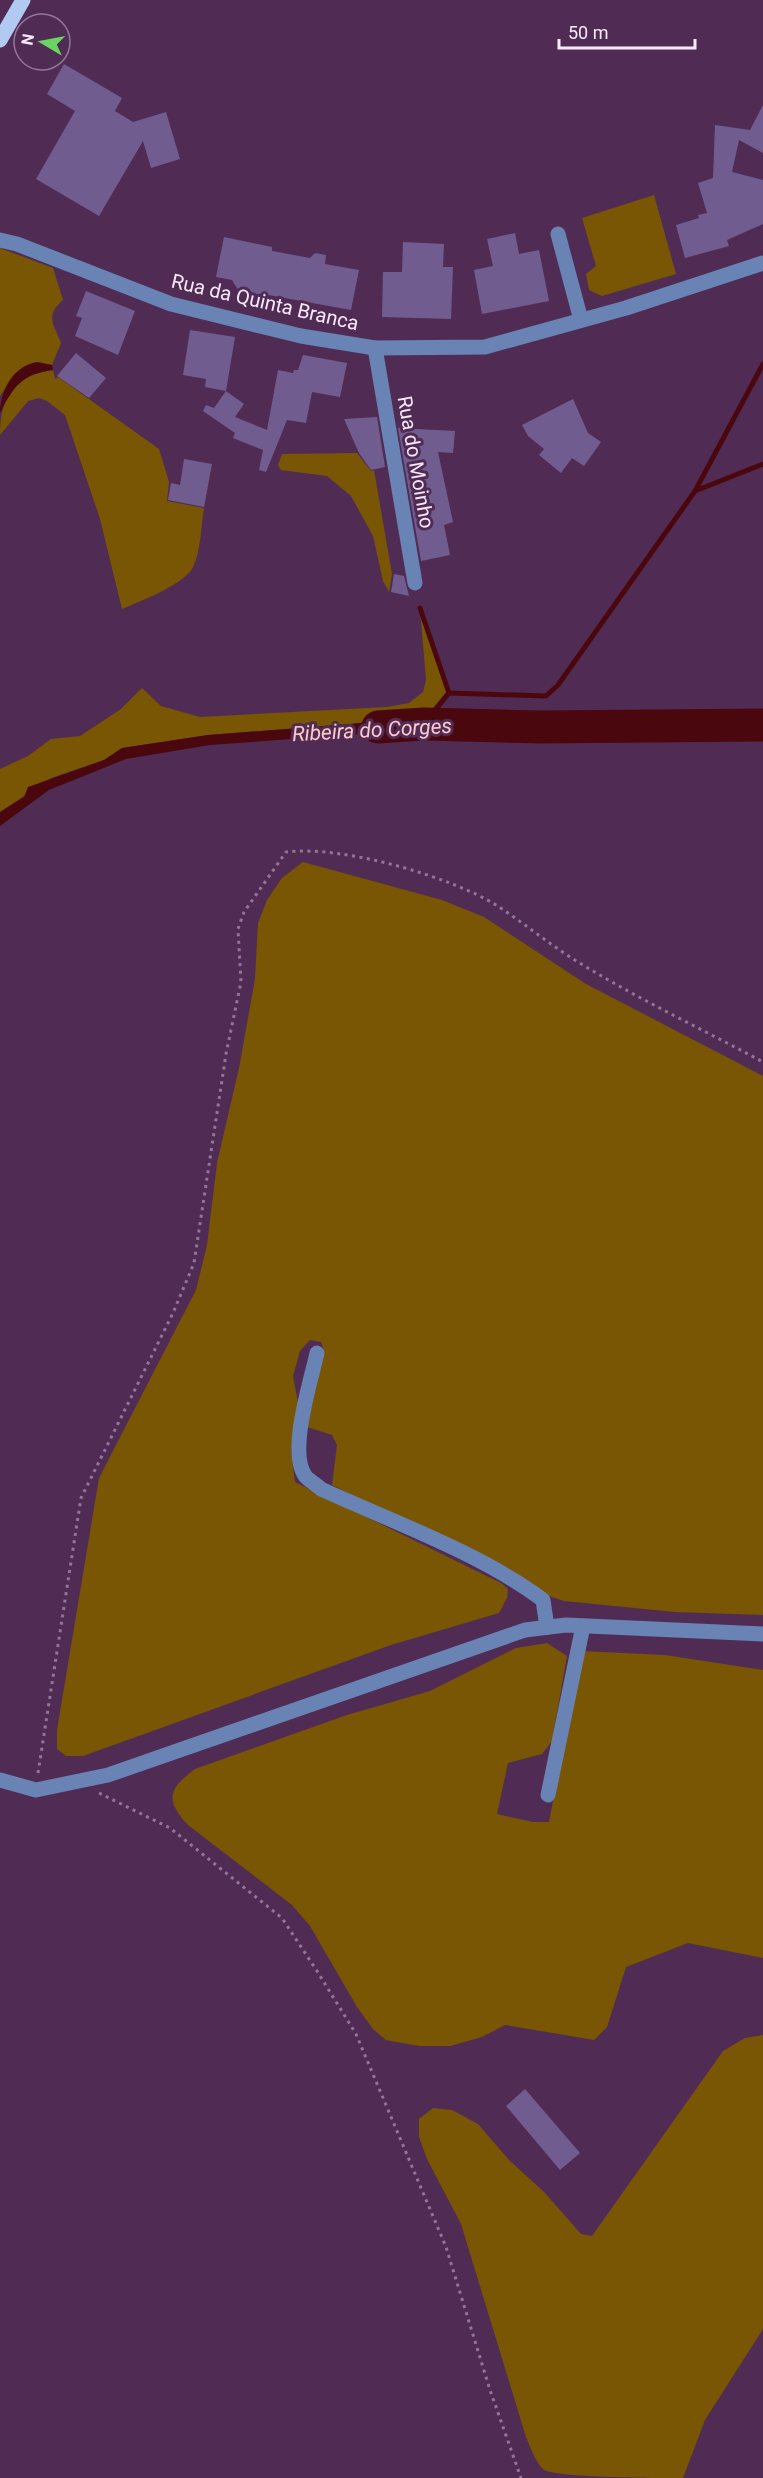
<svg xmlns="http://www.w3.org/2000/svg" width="763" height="2478" font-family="Roboto,sans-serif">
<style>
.green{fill:#785603}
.water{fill:#4b070e}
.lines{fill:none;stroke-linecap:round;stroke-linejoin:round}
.stream{stroke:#4b070e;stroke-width:5}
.river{stroke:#4b070e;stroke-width:33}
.building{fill:#715c90}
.path{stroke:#937697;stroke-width:3;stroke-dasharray:3 4.5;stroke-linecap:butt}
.minor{stroke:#6883b4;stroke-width:15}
.major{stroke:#b2c9f1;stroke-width:15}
.labels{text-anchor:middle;stroke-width:6;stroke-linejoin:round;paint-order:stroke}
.street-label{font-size:20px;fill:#fae8fd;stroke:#502c55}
.water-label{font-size:21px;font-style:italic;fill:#fec9c6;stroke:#502c55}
</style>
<rect width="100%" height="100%" fill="#502c55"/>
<g class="green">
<polygon points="654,195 676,274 602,296 589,290 586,274 596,266 582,218"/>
<path d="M0,248l53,20 10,32c-18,16 -10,23 -2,43l-9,22 -15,-3 -23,13 -14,21z"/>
<path d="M53,370l2,9 3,-2 101,72 10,33 -2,19 37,7c-3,18 -3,45 -12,61 -10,16 -53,33 -70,40l-22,-90 -35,-104 -18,-14 -8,-3 -11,3 -28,34c0,-37 14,-60 53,-65z"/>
<polygon points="357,453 371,471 374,470 392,574 389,592 383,581 373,536 351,496 327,476 281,470 278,465 282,454"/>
<polygon points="420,609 446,692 427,715 351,724 208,735 122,748 104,760 51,778 0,812 0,769 28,756 51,739 80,736 121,709 142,688 161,706 200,717 387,707 409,703 423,692 426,680"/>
<polygon points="303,862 442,900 484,917 586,984 763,1076 763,1615 675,1612 564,1601 549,1596 332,1485 337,1445 332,1435 307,1427 324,1350 321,1342 310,1340 300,1351 293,1376 299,1408 291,1451 295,1482 501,1583 508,1589 507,1598 499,1613 391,1645 83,1756 66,1756 57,1749 57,1730 99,1478 196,1290 207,1245 217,1163 239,1068 255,979 258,923 267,900 282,878"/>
<path d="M547,1643l20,13 -15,85 -10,13 -34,9 -11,51 36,8h16l32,-171 84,4 98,15v288l-75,-15 -62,24 -19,60 -13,13 -89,-15 -23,12 -32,9h-31l-33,-6 -13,-11 -16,-22 -47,-81 -18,-21 -104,-80c-23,-25 -20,-36 7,-56l152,-54 83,-24 86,-43z"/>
<path d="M763,2035v294l-58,91 -22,58c-26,0 -121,0 -139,-8 -9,-8 -13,-22 -18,-33l-65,-213 -34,-65 -8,-22v-18l14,-11 19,2 26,14 31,36 35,32 37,42 11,2 131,-185 22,-13z"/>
</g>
<g class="water">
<path d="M37,362l15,3 1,5c-31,4 -39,16 -53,43 0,-22 13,-47 37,-51z"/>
<polygon points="427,715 419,730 210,745 126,759 49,790 0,826 0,812 24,797 28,787 104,760 122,748 208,735 351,724"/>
</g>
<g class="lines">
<g class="stream">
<polyline points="695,491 763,464"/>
<polyline points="420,608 449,693"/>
<polyline points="449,693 546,696 558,685 695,491 763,364"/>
<polyline points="424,724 449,693"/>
</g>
<polyline class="river" points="378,727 424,724 541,727 763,725"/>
</g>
<g class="building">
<polygon points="64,64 122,98 115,111 133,122 166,112 180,159 151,168 143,141 99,216 36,179 75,111 47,94"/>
<polygon points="763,105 763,153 739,140 732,172 763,180 763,224 727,240 729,246 685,258 676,225 699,218 698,215 707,213 698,183 713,178 715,125 750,130"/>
<polygon points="515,233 519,254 539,250 549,301 482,314 474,270 493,266 487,239"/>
<polygon points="224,237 272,247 272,251 310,258 315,253 326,255 325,264 359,270 351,310 263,294 263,297 240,293 232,280 216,277"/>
<polygon points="403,242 444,244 443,267 453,267 451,319 382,317 383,272 402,272"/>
<polygon points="86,291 135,311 118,355 75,336 82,318 76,316"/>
<polygon points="190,330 235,337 226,391 205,387 206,379 183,375"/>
<polygon points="76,353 106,378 89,398 57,376"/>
<polygon points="303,355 347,363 340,397 312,392 306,423 287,420 266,472 259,470 263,450 233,438 235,433 203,411 206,405 214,408 226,391 244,404 235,417 267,430 278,370 293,373 294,370 298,370"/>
<polygon points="573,399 588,433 601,442 584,466 572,458 561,473 539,455 544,449 528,436 522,425"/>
<polygon points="377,417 385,467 371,470 359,453 344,419"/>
<polygon points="398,428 455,431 453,453 438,452 453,522 444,525 450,555 421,561"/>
<polygon points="184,459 212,464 204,507 168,500 171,483 180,485"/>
<polygon points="394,574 404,576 409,596 391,592"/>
<polygon points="525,2089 580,2153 560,2170 506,2106"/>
</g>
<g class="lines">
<g class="path">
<path d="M38,1773l43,-275 92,-185 21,-50 32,-209 15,-72 -3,-53 6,-17 42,-60c55,-7 163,24 210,53 28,18 54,40 82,57 60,37 124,67 185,100"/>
<polyline points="99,1793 170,1828 282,1918 317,1971 356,2034 446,2247 490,2390 521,2478"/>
</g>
<g class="minor">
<polyline points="558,234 581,320"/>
<polyline points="0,240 17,244 171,304 301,336 375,348 485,347 626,308 763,263"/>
<polyline points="375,348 415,583"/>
<path d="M317,1353c-6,28 -30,101 -11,124 4,4 11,8 15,12 70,32 161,65 222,111l4,27"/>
<polyline points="0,1780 36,1790 108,1775 525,1630 566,1625 763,1634"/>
<polyline points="548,1795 583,1626"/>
</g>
<polyline class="major" points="0,40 23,0"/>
</g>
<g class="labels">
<g class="street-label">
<text transform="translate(265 302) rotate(13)" y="7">Rua da Quinta Branca</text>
<text transform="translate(416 462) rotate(80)" y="7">Rua do Moinho</text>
</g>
<g class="water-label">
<text transform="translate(372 730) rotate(-3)" y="7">Ribeira do Corges</text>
</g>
</g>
<g transform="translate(42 42) rotate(280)"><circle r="28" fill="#502c55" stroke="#947798" stroke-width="1.5"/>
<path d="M0-4.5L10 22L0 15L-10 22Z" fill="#6bd362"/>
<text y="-9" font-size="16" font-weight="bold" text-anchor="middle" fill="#fae8fd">N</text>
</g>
<path d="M559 39v9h136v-9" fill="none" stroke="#fae8fd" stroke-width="3"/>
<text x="568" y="39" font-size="18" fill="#fae8fd" stroke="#502c55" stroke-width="4.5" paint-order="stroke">50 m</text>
</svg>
